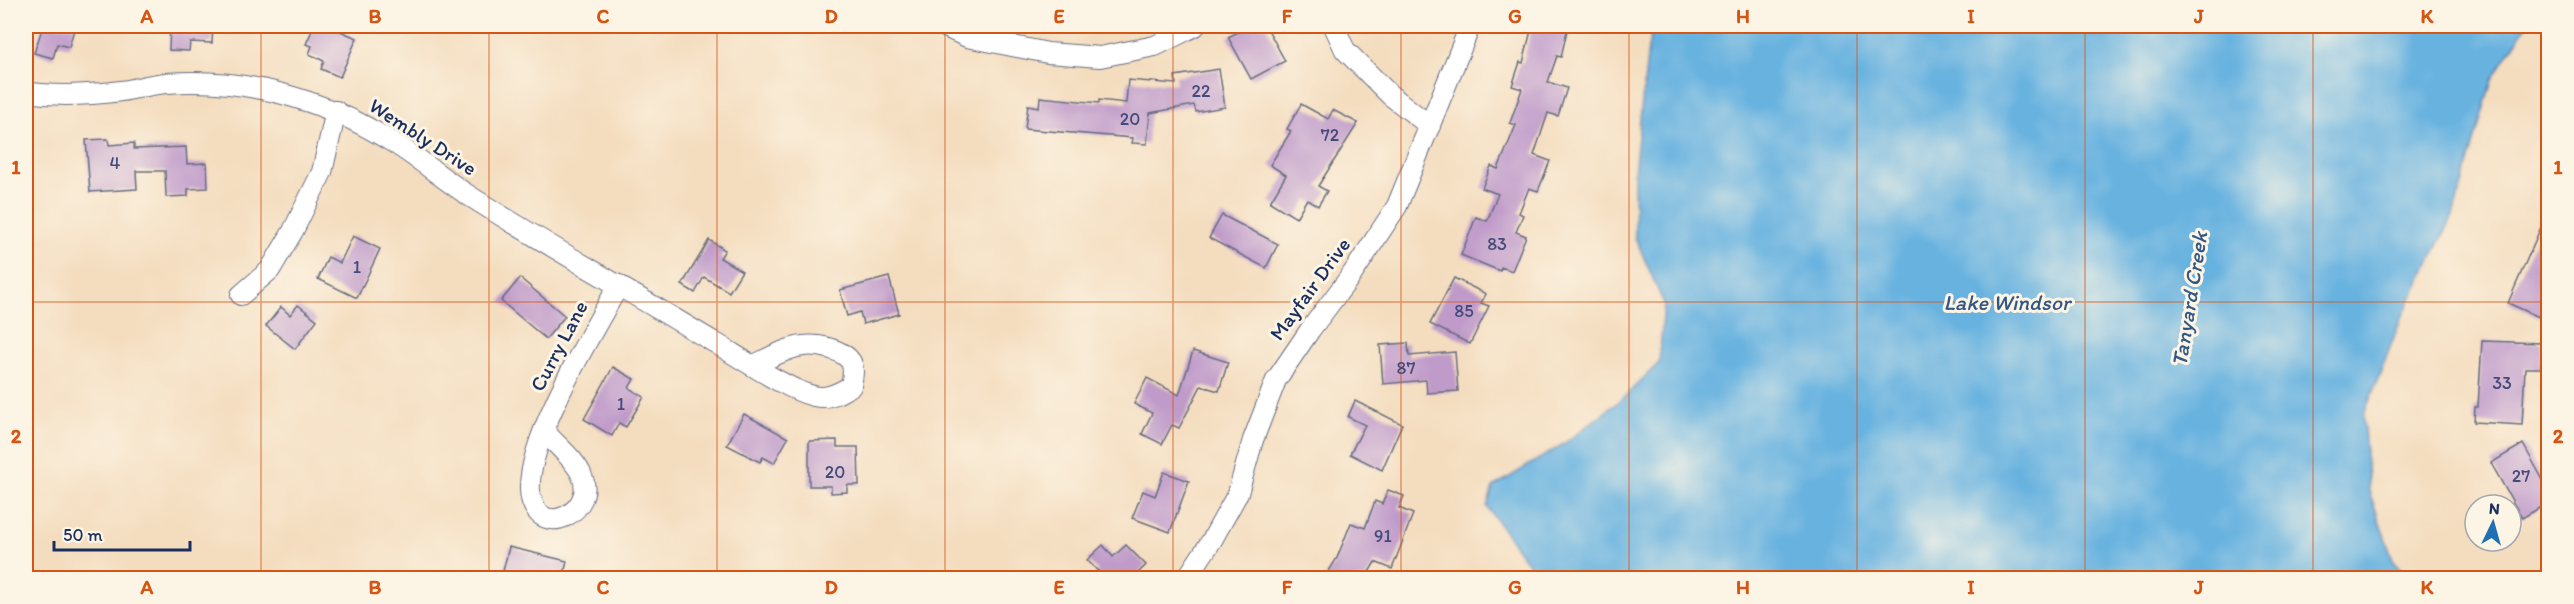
<svg xmlns="http://www.w3.org/2000/svg" width="2574" height="604" font-family="Itim,sans-serif">
<style>
.water{fill:#67b2e0;stroke:#41709f;stroke-width:1.5}
.building{fill:#c09bca}
.lines{fill:none;stroke-linecap:round;stroke-linejoin:round}
.street-casing{stroke:#676c80;stroke-width:22}
.street{stroke:#fff;stroke-width:20}
.grid{fill:none;stroke:#d45514;stroke-width:1.5;stroke-opacity:0.55}
.labels{text-anchor:middle;stroke-width:6;stroke-linejoin:round;paint-order:stroke}
.number-label{font-size:18px;fill:#444a79}
.street-label{font-size:21px;fill:#1b2f5e;stroke:#fcf5e5}
.water-label{font-size:22px;font-style:italic;fill:#325685;stroke:#fcf5e5}
.neatline{fill:none;stroke:#d45514;stroke-width:2}
.grid-label{font-size:20px;text-anchor:middle;font-weight:bold;fill:#d45514}
</style>
<rect width="100%" height="100%" fill="#fcf5e5"/>
<filter id="ink" filterUnits="userSpaceOnUse"><feTurbulence type="fractalNoise" baseFrequency=".0167" numOctaves="2"/><feDisplacementMap in="SourceGraphic" scale="12" xChannelSelector="R" yChannelSelector="G"/><feConvolveMatrix kernelMatrix="1 2 1 2 8 2 1 2 1" color-interpolation-filters="sRGB"/></filter>
<filter id="wash" filterUnits="userSpaceOnUse"><feTurbulence type="fractalNoise" baseFrequency=".008" numOctaves="4" result="noise"/><feDisplacementMap in="SourceGraphic" scale="24" xChannelSelector="R" yChannelSelector="G"/><feGaussianBlur stdDeviation="1.35" result="paint"/><feColorMatrix in="noise" values="0 0 0 0 0 0 0 0 0 0 0 0 0 0 0 0 0 1.4 0 .05"/><feComposite in="paint" operator="in"/></filter>
<g filter="url(#wash)">
<rect width="100%" height="100%" fill="#f4ddbf"/>
<polygon class="water" points="1653,26 2527,26 2492,79 2453,216 2401,319 2363,417 2369,491 2394,563 2413,578 1529,578 1531,568 1487,507 1493,487 1562,445 1622,399 1659,363 1664,304 1635,237 1634,173 1648,48"/>
<g id="blocks">
<g class="building">
<polygon points="43,26 75,26 69,47 57,44 53,58 34,53"/>
<polygon points="170,26 213,26 212,43 190,42 189,51 169,50"/>
<polygon points="314,26 328,26 357,38 340,77 321,69 324,61 309,54 312,46 306,44"/>
<polygon points="1250,26 1266,26 1285,61 1251,79 1228,37"/>
<polygon points="1532,26 1568,26 1561,57 1557,56 1548,82 1567,88 1558,116 1548,113 1534,155 1550,161 1538,191 1529,188 1519,213 1523,215 1516,232 1526,236 1512,271 1501,267 1500,271 1461,255 1476,217 1487,221 1498,194 1482,188 1491,166 1498,169 1516,125 1510,123 1522,89 1512,86 1520,62 1523,63"/>
<polygon points="1219,69 1225,107 1196,112 1194,105 1150,113 1147,144 1132,143 1133,138 1025,129 1028,105 1039,107 1040,97 1099,103 1099,100 1126,103 1128,80 1176,84 1175,76"/>
<polygon points="1301,104 1328,119 1333,110 1358,123 1318,186 1327,191 1318,206 1307,199 1296,218 1270,202 1286,175 1270,165 1291,131 1287,129"/>
<polygon points="108,139 109,145 134,143 134,149 186,147 187,164 207,163 208,188 188,189 188,196 166,197 165,171 136,171 137,189 90,192 86,140"/>
<polygon points="2548,211 2548,296 2539,317 2508,303"/>
<polygon points="1222,215 1278,244 1266,268 1209,238"/>
<polygon points="353,236 380,249 357,298 318,279 328,257 340,263"/>
<polygon points="709,240 725,250 720,258 742,271 729,292 704,277 695,293 682,285"/>
<polygon points="889,277 899,314 863,324 860,312 847,316 840,290"/>
<polygon points="520,278 565,316 546,339 501,301"/>
<polygon points="1454,278 1486,294 1481,303 1489,306 1470,344 1430,324"/>
<polygon points="298,305 317,320 295,349 266,326 281,307 290,315"/>
<polygon points="2482,341 2542,343 2541,368 2525,368 2522,425 2474,422 2475,407 2478,407"/>
<polygon points="1408,343 1409,356 1455,352 1458,391 1427,393 1426,380 1383,384 1380,345"/>
<polygon points="1193,351 1228,362 1219,391 1201,386 1179,428 1172,425 1162,444 1142,434 1152,413 1134,404 1147,378 1179,395"/>
<polygon points="613,367 634,379 629,388 644,397 626,427 619,423 612,436 584,419"/>
<polygon points="1355,401 1402,424 1382,470 1350,454 1365,425 1348,417"/>
<polygon points="744,414 788,438 774,463 763,457 760,462 727,445"/>
<polygon points="837,440 837,447 858,447 859,485 847,485 847,492 831,493 831,486 809,486 809,441"/>
<polygon points="2523,444 2548,489 2548,503 2522,518 2491,463"/>
<polygon points="1164,472 1189,481 1170,532 1132,518 1143,491 1155,496"/>
<polygon points="1388,490 1404,496 1399,508 1413,514 1392,569 1375,562 1365,579 1324,579 1337,558 1351,523 1365,528 1375,501 1382,504"/>
<polygon points="1103,545 1113,557 1126,545 1146,565 1132,579 1091,579 1098,571 1087,560"/>
<polygon points="509,547 567,561 563,579 516,579 502,575"/>
</g>
</g>
</g>
<g filter="url(#ink)">
<use href="#blocks" fill-opacity="0" stroke="#676c80" stroke-width="1.5"/>
<g class="lines">
<defs>
<g id="street">
<polyline points="943,26 967,37 1048,53 1100,57 1155,46 1195,26"/>
<polyline points="1334,26 1345,50 1390,95 1430,126"/>
<path d="M26,92c31,5 64,3 95,-1 15,-2 30,-7 46,-8 78,-6 155,16 222,57 28,16 52,38 79,55 80,51 163,97 244,146 23,13 86,57 110,56 11,0 20,-6 29,-11 1,-8 4,-16 0,-24 -8,-13 -34,-18 -48,-16 -17,2 -34,12 -49,19"/>
<polyline points="241,295 270,270 293,231 322,172 336,111"/>
<path d="M544,431c11,13 32,29 38,45 15,33 -40,66 -51,22 -11,-48 63,-169 88,-213"/>
<polyline points="1187,578 1212,540 1238,493 1253,440 1276,380 1310,330 1353,273 1397,206 1470,26"/>
</g>
</defs>
<use href="#street" class="street-casing"/>
<use href="#street" class="street"/>
</g>
</g>
<path class="grid" d="M261,26v552M489,26v552M717,26v552M945,26v552M1173,26v552M1401,26v552M1629,26v552M1857,26v552M2085,26v552M2313,26v552M26,302h2522"/>
<g class="labels">
<g class="number-label">
<text x="1201" y="97">22</text>
<text x="1130" y="125">20</text>
<text x="1330" y="141">72</text>
<text x="115" y="169">4</text>
<text x="1497" y="250">83</text>
<text x="357" y="273">1</text>
<text x="1464" y="317">85</text>
<text x="1406" y="374">87</text>
<text x="2502" y="389">33</text>
<text x="621" y="410">1</text>
<text x="835" y="478">20</text>
<text x="2521" y="482">27</text>
<text x="1383" y="542">91</text>
</g>
<g class="street-label">
<text transform="translate(423 137) rotate(33)" y="7">Wembly Drive</text>
<text transform="translate(1310 289) rotate(-54)" y="7">Mayfair Drive</text>
<text transform="translate(559 346) rotate(-62)" y="7">Curry Lane</text>
</g>
<g class="water-label">
<text transform="translate(2189 299) rotate(-81)" y="8">Tanyard Creek</text>
<text x="2007" y="310">Lake Windsor</text>
</g>
</g>
<rect width="2574" height="604" fill="none" stroke="#fcf5e5" stroke-width="66"/>
<g transform="translate(2493 523) rotate(5)"><circle r="28" fill="#fcf5e5" stroke="#a2a6af" stroke-width="1.5"/>
<path d="M0-4.5L10 22L0 15L-10 22Z" fill="#1f6fb2"/>
<text y="-9" font-size="16" font-weight="bold" text-anchor="middle" fill="#1b2f5e">N</text>
</g>
<path d="M54 541v9h136v-9" fill="none" stroke="#1b2f5e" stroke-width="3"/>
<text x="63" y="541" font-size="18" fill="#1b2f5e" stroke="#fcf5e5" stroke-width="4.5" paint-order="stroke">50 m</text>
<rect x="33" y="33" width="2508" height="538" class="neatline"/>
<g class="grid-label">
<text x="147" y="23">A</text>
<text x="375" y="23">B</text>
<text x="603" y="23">C</text>
<text x="831" y="23">D</text>
<text x="1059" y="23">E</text>
<text x="1287" y="23">F</text>
<text x="1515" y="23">G</text>
<text x="1743" y="23">H</text>
<text x="1971" y="23">I</text>
<text x="2199" y="23">J</text>
<text x="2427" y="23">K</text>
<text x="16" y="174">1</text>
<text x="2558" y="174">1</text>
<text x="16" y="443">2</text>
<text x="2558" y="443">2</text>
<text x="147" y="594">A</text>
<text x="375" y="594">B</text>
<text x="603" y="594">C</text>
<text x="831" y="594">D</text>
<text x="1059" y="594">E</text>
<text x="1287" y="594">F</text>
<text x="1515" y="594">G</text>
<text x="1743" y="594">H</text>
<text x="1971" y="594">I</text>
<text x="2199" y="594">J</text>
<text x="2427" y="594">K</text>
</g>
</svg>
